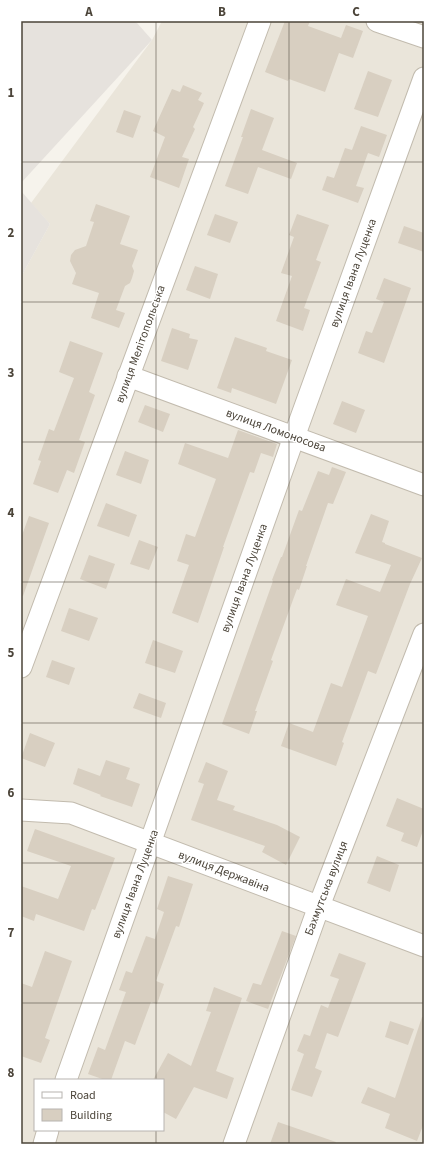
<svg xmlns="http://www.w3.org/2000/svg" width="445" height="1165" font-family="'Source Sans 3',sans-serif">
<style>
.residential{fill:#eae5da;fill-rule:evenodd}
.industrial{fill:#e6e2dd}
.building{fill:#d8cfc1}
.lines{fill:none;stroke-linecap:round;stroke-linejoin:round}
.minor-casing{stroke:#c2bbae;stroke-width:23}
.minor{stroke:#fff;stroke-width:21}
.grid{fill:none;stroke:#4b4439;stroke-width:1;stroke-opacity:0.55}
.labels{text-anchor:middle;stroke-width:3;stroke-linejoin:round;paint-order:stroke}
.street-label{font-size:12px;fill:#4b4439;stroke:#fff}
.neatline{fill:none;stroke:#4b4439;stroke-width:1.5}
.grid-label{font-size:13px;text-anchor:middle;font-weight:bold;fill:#4b4439}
</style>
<rect width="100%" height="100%" fill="#f6f3ec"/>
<path class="residential" d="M162,21h262v1123h-403v-867l29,-53 -19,-21 121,-163zM35,1080h128v50h-128z"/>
<g class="industrial">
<polygon points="21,21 133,21 137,23 152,40 21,183"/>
<polygon points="21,191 50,224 21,277"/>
</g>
<g class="building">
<polygon points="285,21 310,21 308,26 341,38 346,25 363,31 353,58 339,53 325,92 289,79 288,81 265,72"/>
<polygon points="368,71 392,80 378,117 354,109"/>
<polygon points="183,85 202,93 198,100 204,103 193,127 195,129 182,157 189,159 179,188 150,177 165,137 153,131 172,89 180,92"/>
<polygon points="251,109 274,118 262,150 297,163 291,179 258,167 248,194 225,186 243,137 241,137"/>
<polygon points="124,110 141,116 133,138 116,132"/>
<polygon points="361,126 387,135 379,157 368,153 356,186 364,188 358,203 322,190 327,176 334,178 345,148 352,150"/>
<polygon points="96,204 130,216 120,244 138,250 132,266 134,271 132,278 130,283 125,286 116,310 125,313 119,328 91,318 99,293 72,284 76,273 70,261 71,255 75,250 86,246 94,222 90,221"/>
<polygon points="215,214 238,222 230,243 207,235"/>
<polygon points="297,214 329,225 316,260 321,262 304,308 310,310 303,331 276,321 292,276 281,273 294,237 289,235"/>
<polygon points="404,226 424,233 424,252 398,243"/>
<polygon points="195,266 218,274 210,299 186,290"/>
<polygon points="384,278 411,288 384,363 358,353 366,331 372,333 384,302 376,299"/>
<polygon points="172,328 190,334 189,338 198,340 188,370 161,361"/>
<polygon points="235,337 267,348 266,351 292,360 276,404 232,388 231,393 217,388"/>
<polygon points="70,341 103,353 89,392 95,395 79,440 85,442 74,473 67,470 58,493 33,484 41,461 38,460 49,429 54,431 74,378 59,372"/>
<polygon points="342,401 365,410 356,433 333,424"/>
<polygon points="145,405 170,414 163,432 138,422"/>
<polygon points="238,430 277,444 273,457 261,453 254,473 250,472 223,547 224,547 198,623 172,613 189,565 177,561 186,534 195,537 216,479 178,464 185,443 228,458"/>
<polygon points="125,451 149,460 141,484 116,475"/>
<polygon points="332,467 346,472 333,504 328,503 306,566 307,566 299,590 297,589 271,660 273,661 255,711 257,711 249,734 222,724 273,581 272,580 281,557 282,557 299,510 302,511 318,471 329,475"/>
<polygon points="106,503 137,515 129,537 97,526"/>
<polygon points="371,514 389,521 382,542 385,543 385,544 422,558 410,584 376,674 368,671 342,742 344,743 336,766 281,746 289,723 313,732 331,683 342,687 368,616 336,605 346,579 380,592 391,565 355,553"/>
<polygon points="29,516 49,523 23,596 21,595 21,538"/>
<polygon points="139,540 158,547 149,570 130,564"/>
<polygon points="89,555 115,564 106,589 80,579"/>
<polygon points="69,608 98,618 89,641 61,631"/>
<polygon points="153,640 183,651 175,673 145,663"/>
<polygon points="52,660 75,668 69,685 46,677"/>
<polygon points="139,693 166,703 161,718 133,708"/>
<polygon points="30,733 55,743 45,767 21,758"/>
<polygon points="106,760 130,768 126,779 140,784 132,807 100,796 101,795 73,784 78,768 100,776"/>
<polygon points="206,762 228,771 217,800 235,806 233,810 277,825 300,837 286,865 262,852 265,846 191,820 204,784 198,782"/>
<polygon points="397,798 424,809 424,828 417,847 401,841 404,833 386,826"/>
<polygon points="35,829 115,858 95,910 92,909 84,931 36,914 34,921 21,916 21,886 58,899 71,866 27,851"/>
<polygon points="377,856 399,865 390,892 367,883"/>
<polygon points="168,876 193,884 179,927 176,926 156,981 164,984 157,1004 151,1002 135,1045 125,1041 111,1080 105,1080 88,1074 98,1047 105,1050 126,992 119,990 126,971 132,973 146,936 155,939 164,912 157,909"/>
<polygon points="282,931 296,936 268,1009 246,1001 253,983 261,985"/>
<polygon points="45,951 72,961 45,1038 50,1040 41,1063 21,1056 21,983 32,987"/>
<polygon points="339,953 366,963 338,1037 327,1033 315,1068 322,1071 312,1097 291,1090 304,1054 297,1051 304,1034 310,1036 321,1005 328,1008 339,979 330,976"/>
<polygon points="214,987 242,998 216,1071 234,1078 227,1099 194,1087 176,1119 163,1112 163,1080 153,1080 168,1053 191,1066 211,1012 206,1011"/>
<polygon points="422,1017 424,1017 424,1123 417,1141 385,1128 390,1114 361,1103 368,1087 395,1098"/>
<polygon points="390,1021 414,1029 408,1045 385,1037"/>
<polygon points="278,1122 336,1142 335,1144 270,1144"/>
</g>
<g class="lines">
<defs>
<g id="minor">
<polyline points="377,21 424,37"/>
<polyline points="128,376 424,485"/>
<polyline points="21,667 260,21"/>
<polyline points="21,810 71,813 424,946"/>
<polyline points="66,1080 294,437 424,78"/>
<polyline points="44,1144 48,1130"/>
<polyline points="234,1144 319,906 424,634"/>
</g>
</defs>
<use href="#minor" class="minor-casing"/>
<use href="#minor" class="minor"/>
</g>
<path class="grid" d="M156,21v1059M289,21v1123M21,162h403M21,302h403M21,442h403M21,582h403M21,723h403M21,863h403M21,1003h403M156,1130v14"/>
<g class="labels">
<g class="street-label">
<text transform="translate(353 273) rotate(-70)" y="4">вулиця Івана Луценка</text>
<text transform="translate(140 344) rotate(-70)" y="4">вулиця Мелітопольська</text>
<text transform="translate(276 430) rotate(20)" y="4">вулиця Ломоносова</text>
<text transform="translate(244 578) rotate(-70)" y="4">вулиця Івана Луценка</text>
<text transform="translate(224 871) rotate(21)" y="4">вулиця Державіна</text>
<text transform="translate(135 884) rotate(-70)" y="4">вулиця Івана Луценка</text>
<text transform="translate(326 888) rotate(-69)" y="4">Бахмутська вулиця</text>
</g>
</g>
<rect width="445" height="1165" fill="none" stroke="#ffffff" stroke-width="44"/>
<rect x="34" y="1079" width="130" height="52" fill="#ffffff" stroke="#b7b4b0"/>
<rect x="42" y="1092" width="20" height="6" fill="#ffffff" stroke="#b7b4b0"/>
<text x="70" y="1099" font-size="12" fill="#4b4439">Road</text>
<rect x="42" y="1109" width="20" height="12" fill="#d8cfc1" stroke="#b7b4b0"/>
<text x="70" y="1119" font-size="12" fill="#4b4439">Building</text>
<rect x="22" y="22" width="401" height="1121" class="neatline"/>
<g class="grid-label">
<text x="89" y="16">A</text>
<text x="222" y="16">B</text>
<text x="356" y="16">C</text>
<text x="11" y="97">1</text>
<text x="11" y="237">2</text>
<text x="11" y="377">3</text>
<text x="11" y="517">4</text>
<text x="11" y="657">5</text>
<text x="11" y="797">6</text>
<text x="11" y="937">7</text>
<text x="11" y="1077">8</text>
</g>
</svg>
